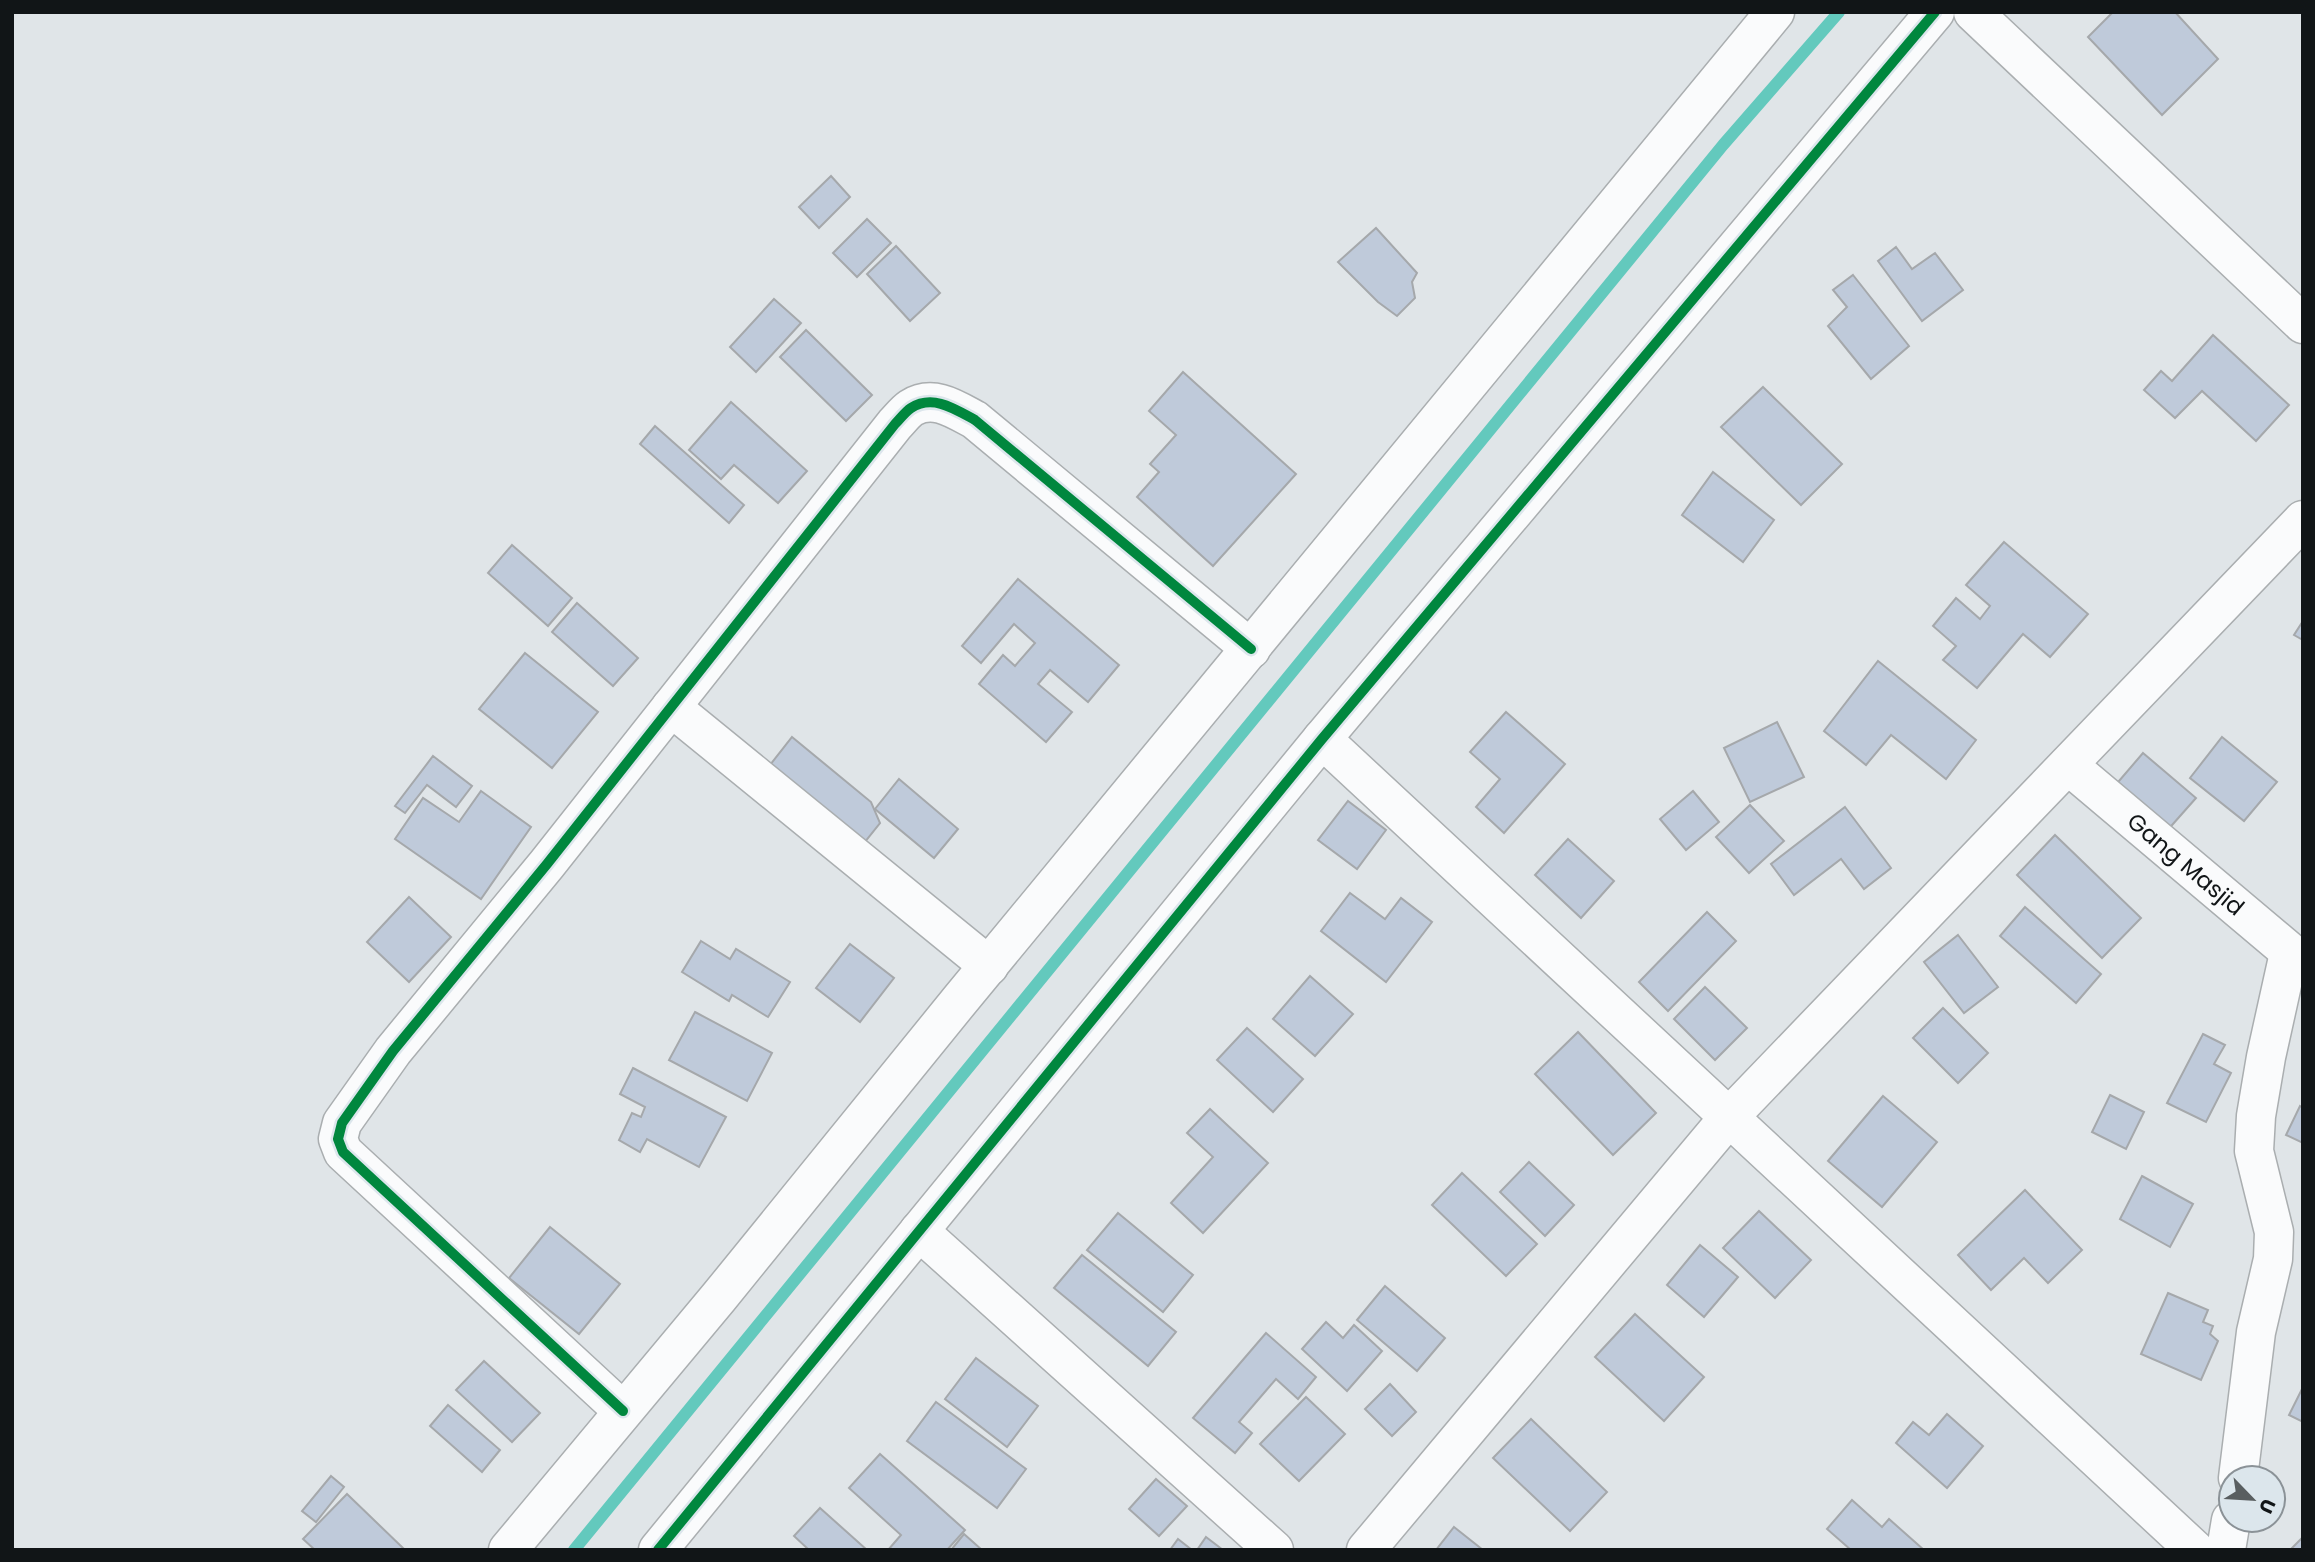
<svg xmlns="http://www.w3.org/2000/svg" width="2315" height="1562" font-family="Poppins,sans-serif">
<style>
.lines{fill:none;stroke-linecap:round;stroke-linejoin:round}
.stream{stroke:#63c9bd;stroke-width:12}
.building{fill:#bfcada;stroke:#a5a8ab;stroke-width:2}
.minor-casing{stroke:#aaaeb0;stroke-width:41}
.minor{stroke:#fafbfc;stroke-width:38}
.cycleway-casing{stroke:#dce6ec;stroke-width:15}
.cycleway{stroke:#00873e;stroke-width:10}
.labels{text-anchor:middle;stroke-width:6;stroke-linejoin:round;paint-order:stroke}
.street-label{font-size:23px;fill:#111517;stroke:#dce6ec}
</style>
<rect width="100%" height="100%" fill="#e0e5e8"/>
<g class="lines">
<polyline class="stream" points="574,1550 1723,145 1839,12"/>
</g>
<g class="building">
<polygon points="2113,12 2175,12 2218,59 2162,115 2088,37"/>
<polygon points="831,176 850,197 819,228 799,207"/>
<polygon points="867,219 891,243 857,277 833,253"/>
<polygon points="1376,228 1417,273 1412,282 1415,298 1397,316 1378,302 1338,262"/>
<polygon points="896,246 940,293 910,321 867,274"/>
<polygon points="1896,247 1912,269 1935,253 1963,290 1922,321 1878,261"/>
<polygon points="1853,275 1909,346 1871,379 1828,326 1847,307 1833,290"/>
<polygon points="774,299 801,323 756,372 730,347"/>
<polygon points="806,330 872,395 846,421 780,357"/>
<polygon points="2213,335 2289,405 2256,441 2202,391 2175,418 2144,390 2161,371 2172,381"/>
<polygon points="1183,372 1296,474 1213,566 1137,497 1159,472 1150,464 1176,435 1149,411"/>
<polygon points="1763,387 1842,464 1801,505 1721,427"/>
<polygon points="731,402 807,471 778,503 734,465 721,479 689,450"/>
<polygon points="655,426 744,505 729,523 640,444"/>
<polygon points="1713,472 1774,520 1743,562 1682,515"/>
<polygon points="2004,542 2088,614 2050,657 2023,634 1977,688 1943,660 1956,646 1933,626 1956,598 1980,619 1990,606 1966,585"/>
<polygon points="512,545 572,598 548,626 488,573"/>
<polygon points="1018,579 1119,665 1088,702 1050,670 1038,684 1072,712 1046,742 979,684 1003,655 1015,666 1035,643 1014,624 981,663 962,646"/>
<polygon points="577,603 638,658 613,686 552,632"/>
<polygon points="2303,621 2303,640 2294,635"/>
<polygon points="525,653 598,712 552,768 479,709"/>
<polygon points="1878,661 1976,740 1946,779 1891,735 1866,765 1824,731"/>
<polygon points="1506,712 1565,764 1504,833 1476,807 1500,779 1470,752"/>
<polygon points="1777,722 1804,777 1750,802 1724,748"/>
<polygon points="792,737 871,802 880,823 864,843 770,765"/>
<polygon points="2222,737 2277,782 2244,821 2190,778"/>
<polygon points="2143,753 2196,798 2165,833 2113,788"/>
<polygon points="433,756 472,786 456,807 427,785 405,813 395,806"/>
<polygon points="899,779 958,829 934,858 875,809"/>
<polygon points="481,791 531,827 481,899 395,839 423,798 459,822"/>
<polygon points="1693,791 1719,822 1686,850 1660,819"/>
<polygon points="1348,801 1386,830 1357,869 1318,840"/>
<polygon points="1750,805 1784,841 1749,873 1716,837"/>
<polygon points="1845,807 1891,868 1864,889 1841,859 1794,895 1771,864"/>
<polygon points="2055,835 2141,918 2102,958 2017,875"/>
<polygon points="1568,839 1614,881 1581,918 1535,875"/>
<polygon points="1350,893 1385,919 1401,898 1432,922 1386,982 1321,931"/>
<polygon points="409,897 451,937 409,982 367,942"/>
<polygon points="2025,907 2101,974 2076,1003 2000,936"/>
<polygon points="1707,912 1736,941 1668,1011 1639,982"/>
<polygon points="1958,935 1998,987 1964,1013 1924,962"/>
<polygon points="701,941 730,959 736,949 790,982 768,1017 732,995 729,1001 682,972"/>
<polygon points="850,944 894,978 860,1022 816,988"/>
<polygon points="1310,976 1353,1014 1315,1056 1273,1019"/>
<polygon points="1705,987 1747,1028 1715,1060 1674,1019"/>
<polygon points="1943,1008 1988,1053 1958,1083 1913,1038"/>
<polygon points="695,1012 772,1053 747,1101 669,1060"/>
<polygon points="1247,1028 1303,1079 1273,1112 1217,1060"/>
<polygon points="1578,1032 1656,1113 1613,1155 1535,1074"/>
<polygon points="2203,1034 2225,1045 2214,1064 2231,1073 2206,1122 2167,1103"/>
<polygon points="633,1068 726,1117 699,1167 647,1139 640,1152 619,1140 632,1113 641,1117 645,1107 620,1094"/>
<polygon points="2110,1095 2144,1112 2126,1149 2092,1132"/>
<polygon points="1883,1096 1937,1142 1882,1207 1828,1161"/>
<polygon points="2300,1106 2303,1108 2303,1143 2286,1135"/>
<polygon points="1210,1109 1268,1163 1203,1233 1171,1203 1213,1157 1187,1133"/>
<polygon points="1529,1162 1574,1205 1545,1236 1500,1192"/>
<polygon points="1462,1173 1537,1244 1506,1276 1432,1205"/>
<polygon points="2142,1176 2193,1204 2170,1247 2120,1219"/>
<polygon points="2025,1190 2082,1250 2048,1283 2024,1258 1991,1290 1958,1255"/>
<polygon points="1759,1211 1811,1260 1775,1298 1723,1248"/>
<polygon points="1118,1213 1193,1275 1163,1312 1087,1250"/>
<polygon points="550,1227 620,1284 579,1334 509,1278"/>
<polygon points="1700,1245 1738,1277 1704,1317 1667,1285"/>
<polygon points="1082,1255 1176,1332 1148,1366 1054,1288"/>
<polygon points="1385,1286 1445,1338 1417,1371 1357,1320"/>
<polygon points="2168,1293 2208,1310 2203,1322 2213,1326 2210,1334 2218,1341 2201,1380 2141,1354"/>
<polygon points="1635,1314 1704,1377 1664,1421 1595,1357"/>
<polygon points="1326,1322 1343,1338 1354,1325 1382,1351 1347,1391 1302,1349"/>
<polygon points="1266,1333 1316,1377 1298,1399 1276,1379 1239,1422 1252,1433 1235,1453 1193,1418"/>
<polygon points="976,1358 1038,1406 1007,1447 945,1399"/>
<polygon points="484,1361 540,1413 512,1442 456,1390"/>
<polygon points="1390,1384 1416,1412 1392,1436 1365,1409"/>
<polygon points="2303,1387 2303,1422 2289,1415"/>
<polygon points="1306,1397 1345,1434 1299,1481 1260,1444"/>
<polygon points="936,1402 1026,1469 997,1508 907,1441"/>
<polygon points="448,1405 500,1450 482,1472 430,1426"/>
<polygon points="1947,1414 1983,1446 1947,1488 1896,1443 1913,1422 1929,1435"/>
<polygon points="1531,1419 1607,1492 1570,1531 1493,1458"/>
<polygon points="880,1454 965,1530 947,1550 888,1550 901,1535 849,1488"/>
<polygon points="331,1476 344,1487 316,1522 302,1511"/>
<polygon points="1156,1479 1187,1506 1159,1536 1129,1509"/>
<polygon points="347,1494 403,1548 401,1550 315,1550 303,1539"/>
<polygon points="1852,1500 1882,1527 1889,1519 1924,1550 1851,1550 1827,1529"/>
<polygon points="820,1508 867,1550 809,1550 794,1536"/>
<polygon points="1454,1527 1483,1550 1436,1550"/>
<polygon points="964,1534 982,1550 951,1550"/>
<polygon points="1206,1537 1223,1550 1197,1550"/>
<polygon points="2303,1537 2303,1550 2290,1550"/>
<polygon points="1178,1539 1192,1550 1170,1550"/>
</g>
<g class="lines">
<defs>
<g id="minor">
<polyline points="1973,12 2303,324"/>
<polyline points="671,707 989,966"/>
<polyline points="1322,739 2195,1550"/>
<path id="s1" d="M2068,765l235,198"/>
<polyline points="919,1231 1274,1550"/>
<path d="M623,1411l-280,-259 -5,-13 4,-16 51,-72 154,-187 348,-440c5,-5 10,-12 16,-16 22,-14 44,1 64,12l276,229"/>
<polyline points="2238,1478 2256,1332 2273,1259 2274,1232 2254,1151 2256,1116 2266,1057 2289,953"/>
<polyline points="508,1550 719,1297 960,1000 1775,12"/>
<polyline points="658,1550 1322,739 1935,12"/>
<polyline points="1366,1550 1730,1116 2303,520"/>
<polyline points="2226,1550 2231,1520"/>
</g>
</defs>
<use href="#minor" class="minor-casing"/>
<use href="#minor" class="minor"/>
<defs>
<g id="cycleway">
<path d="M623,1411l-280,-259 -5,-13 4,-16 51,-72 154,-187 348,-440c5,-5 10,-12 16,-16 22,-14 44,1 64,12l276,229"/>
<polyline points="658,1550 1322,739 1935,12"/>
</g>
</defs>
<use href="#cycleway" class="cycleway-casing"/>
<use href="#cycleway" class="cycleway"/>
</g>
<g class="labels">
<g class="street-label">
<text dy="8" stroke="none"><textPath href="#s1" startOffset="154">Gang Masjid</textPath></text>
</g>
</g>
<rect width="2315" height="1562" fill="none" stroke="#111517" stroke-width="28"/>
<g transform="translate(2252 1499) rotate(115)"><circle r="33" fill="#dce6ec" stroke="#8b9297" stroke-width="2"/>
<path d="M0-5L12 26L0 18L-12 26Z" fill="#595e60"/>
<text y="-10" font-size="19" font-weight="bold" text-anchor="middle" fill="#111517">U</text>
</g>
</svg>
